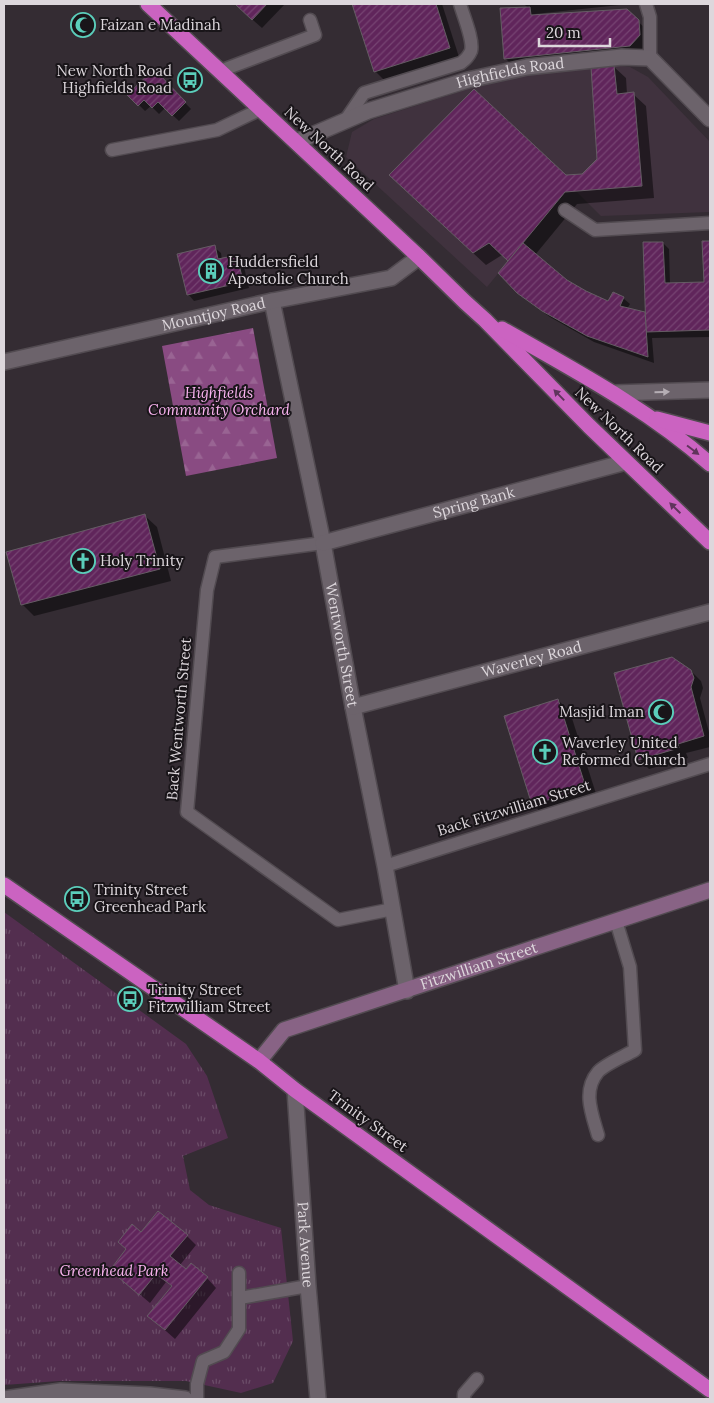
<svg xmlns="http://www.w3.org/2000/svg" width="714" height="1403" font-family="Lora,serif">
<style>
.built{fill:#40323e}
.grass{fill:url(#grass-tufts)}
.forest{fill:url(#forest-firs)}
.shadow{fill:#0007}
.building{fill:url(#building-hatch);stroke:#655c64}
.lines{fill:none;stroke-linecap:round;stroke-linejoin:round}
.lane-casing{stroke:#524b51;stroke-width:15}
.street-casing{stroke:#524b51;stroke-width:18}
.secondary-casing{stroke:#524b51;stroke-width:18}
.highway-casing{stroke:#524b51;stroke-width:18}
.lane{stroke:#6c636b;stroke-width:12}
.street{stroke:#6c636b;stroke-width:15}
.secondary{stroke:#886385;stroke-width:15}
.highway{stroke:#cb63c1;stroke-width:15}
.oneway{fill:#b5aeb4}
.oneway2{fill:#60345c}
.labels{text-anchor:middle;stroke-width:4;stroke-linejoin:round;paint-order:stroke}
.poi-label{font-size:15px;fill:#ddd7dc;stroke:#191519;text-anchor:start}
.street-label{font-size:15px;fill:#ddd7dc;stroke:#191519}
.park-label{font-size:15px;font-style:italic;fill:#fbb4f1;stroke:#191519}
</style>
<defs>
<pattern id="grass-tufts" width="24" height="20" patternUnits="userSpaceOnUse" patternTransform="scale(1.25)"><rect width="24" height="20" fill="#532e4f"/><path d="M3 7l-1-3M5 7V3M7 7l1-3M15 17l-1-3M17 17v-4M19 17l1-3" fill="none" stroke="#6b4c68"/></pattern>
<pattern id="forest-firs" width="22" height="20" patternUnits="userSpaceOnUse" patternTransform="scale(1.25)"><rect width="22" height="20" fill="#894b82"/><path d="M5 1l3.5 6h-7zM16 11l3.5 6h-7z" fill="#996493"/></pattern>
<pattern id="building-hatch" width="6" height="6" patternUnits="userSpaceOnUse" patternTransform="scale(1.25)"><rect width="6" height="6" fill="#60255b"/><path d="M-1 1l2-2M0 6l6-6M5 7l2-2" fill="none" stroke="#764472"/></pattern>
</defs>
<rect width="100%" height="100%" fill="#342c33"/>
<polygon class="built" points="614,65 630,67 648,77 710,142 710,212 601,216 576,191 565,192 487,287 346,157 352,132 374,119 471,88 511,79 538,73"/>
<polygon class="grass" points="4,912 186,1044 207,1076 228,1138 183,1156 190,1190 209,1205 281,1228 293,1341 273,1383 241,1393 186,1381 59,1381 4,1385"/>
<polygon class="forest" points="253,328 277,458 186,476 162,346"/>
<g class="shadow">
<polygon points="235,4 285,4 262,28"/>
<polygon points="354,4 442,4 459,57 385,81 375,71"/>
<polygon points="524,4 629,4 535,14 538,16 627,11 648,31 649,45 640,55 515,68 505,58 528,8"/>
<polygon points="613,66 626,78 627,94 633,94 646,106 654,198 577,204 535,255 566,281 586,292 608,302 623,298 630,304 627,309 647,313 663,243 669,249 670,284 705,283 704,242 710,242 710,337 652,338 654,363 594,342 550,317 525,299 509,261 502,255 486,265 403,188 583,175 598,160"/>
<polygon points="154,71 191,109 179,121 165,108 159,114 151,106 145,111 129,95"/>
<polygon points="214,247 221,253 222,260 236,256 243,263 249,288 194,301 188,294"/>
<polygon points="144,515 157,527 171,581 34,616 22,604"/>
<polygon points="691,671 701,681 703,688 700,698 710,736 710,747 686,753 688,758 649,769 639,759"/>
<polygon points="558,700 570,712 598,800 545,817 533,804"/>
<polygon points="141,1233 187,1236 196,1245 180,1265 186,1271 207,1278 216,1288 175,1339 149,1316 173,1287 166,1282 150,1303 111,1270 127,1250 119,1242"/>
</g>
<g class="building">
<polygon points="235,4 267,4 252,20"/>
<polygon points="352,4 436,4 450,48 374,72"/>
<polygon points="530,7 531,15 627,9 639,20 640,35 630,46 504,59 500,8"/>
<polygon points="614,65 617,94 634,92 642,186 565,192 508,261 489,243 473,253 389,175 474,89 566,175 582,174 597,159 591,67"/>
<polygon points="154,69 186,102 172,116 158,102 152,108 144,100 138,106 127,95"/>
<polygon points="702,241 710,241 710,330 646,332 643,242 663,242 665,283 704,282"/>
<polygon points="523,243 567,280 586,291 608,301 613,292 624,297 620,306 645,312 648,357 587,336 542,311 517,293 498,273"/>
<polygon points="215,245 218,259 237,255 243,282 187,295 177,254"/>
<polygon points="145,514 160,569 21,605 6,552"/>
<polygon points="672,657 691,670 694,678 691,687 704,736 678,744 679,748 638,760 614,673"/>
<polygon points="558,699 586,788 532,805 504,716"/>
<polygon points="158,1211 188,1235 170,1256 186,1269 191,1263 208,1277 165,1330 147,1316 172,1286 156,1274 139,1295 110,1270 126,1249 118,1242 132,1224 141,1232"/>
</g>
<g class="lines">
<defs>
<g id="lane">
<polyline points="646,4 650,17 650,58"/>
<polyline points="220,71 315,35 310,20"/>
<path d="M345,121l19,-28 97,-30c4,-3 8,-7 10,-12 3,-11 -8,-36 -11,-47"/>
<polyline points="112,150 217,130 261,109"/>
<polyline points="565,210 595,230 710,223"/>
<polyline points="323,543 215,557 207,590 187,812 338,920 393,909"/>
<polyline points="385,866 710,764"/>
<path d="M598,1135c-6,-21 -16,-44 0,-63 7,-8 27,-16 37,-22l-5,-83 -14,-46"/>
<polyline points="240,1298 308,1286"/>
<polyline points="197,1399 197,1384 203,1361 224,1352 239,1329 239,1273"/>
<polyline points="464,1399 464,1394 477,1379"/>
</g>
<g id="street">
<path id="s1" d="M296,142l72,-31 100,-31 59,-13 95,-10 28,1 60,61"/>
<path id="s2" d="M272,301l51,242 30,164 32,159 22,125"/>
<path id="s3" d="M4,362l268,-61 119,-23 28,-21"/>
<polyline points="614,393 710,390"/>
<path id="s4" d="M323,543l303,-81"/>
<path id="s5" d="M353,707l357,-95"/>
<path id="s6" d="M295,1090l13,196 10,113"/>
<polyline points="4,1399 61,1391 150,1395 185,1399"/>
</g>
<g id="secondary">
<path id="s7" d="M259,1061l25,-31 426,-140"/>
</g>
<g id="highway">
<polyline points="148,4 419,257 465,302 485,320 589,426 710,542"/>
<path d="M502,329c72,41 146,80 208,135"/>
<polyline points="657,419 710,433"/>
<polyline points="4,885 259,1061 295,1090 710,1390"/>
</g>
</defs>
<use href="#lane" class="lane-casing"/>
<use href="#street" class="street-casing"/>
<use href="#secondary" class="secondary-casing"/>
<use href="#highway" class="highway-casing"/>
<use href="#lane" class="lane"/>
<use href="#street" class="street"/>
<use href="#secondary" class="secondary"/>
<use href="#highway" class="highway"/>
</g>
<defs><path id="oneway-solid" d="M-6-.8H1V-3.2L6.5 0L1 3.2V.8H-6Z" transform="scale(1.25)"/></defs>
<use class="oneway" href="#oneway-solid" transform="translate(662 392) rotate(-2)"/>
<g class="oneway2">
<use href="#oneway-solid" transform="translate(559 395) rotate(-134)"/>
<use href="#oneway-solid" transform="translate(693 450) rotate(37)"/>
<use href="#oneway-solid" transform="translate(675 508) rotate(-136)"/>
</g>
<defs>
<symbol id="mosque-ring" viewBox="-11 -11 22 22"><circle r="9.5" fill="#191519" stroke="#5bcebb" stroke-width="1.5"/><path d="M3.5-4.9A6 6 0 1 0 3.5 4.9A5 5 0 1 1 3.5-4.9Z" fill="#5bcebb"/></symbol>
<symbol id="bus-ring" viewBox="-11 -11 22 22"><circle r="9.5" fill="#191519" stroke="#5bcebb" stroke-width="1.5"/><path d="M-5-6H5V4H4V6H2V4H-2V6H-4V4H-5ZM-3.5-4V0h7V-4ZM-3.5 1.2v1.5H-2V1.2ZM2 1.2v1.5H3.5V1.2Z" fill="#5bcebb"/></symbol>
<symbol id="building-ring" viewBox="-11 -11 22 22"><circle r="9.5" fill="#191519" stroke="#5bcebb" stroke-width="1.5"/><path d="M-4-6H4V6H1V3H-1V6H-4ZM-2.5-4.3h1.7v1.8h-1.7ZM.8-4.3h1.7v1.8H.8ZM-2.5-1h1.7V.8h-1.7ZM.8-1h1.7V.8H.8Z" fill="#5bcebb"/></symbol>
<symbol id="church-ring" viewBox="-11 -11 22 22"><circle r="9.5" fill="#191519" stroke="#5bcebb" stroke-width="1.5"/><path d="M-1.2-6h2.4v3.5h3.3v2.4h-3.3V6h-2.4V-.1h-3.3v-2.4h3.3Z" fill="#5bcebb"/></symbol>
</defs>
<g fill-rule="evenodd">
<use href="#mosque-ring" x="69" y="11" width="28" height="28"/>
<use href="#bus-ring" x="176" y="66" width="28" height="28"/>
<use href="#building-ring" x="197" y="257" width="28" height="28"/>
<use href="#church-ring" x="69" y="547" width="28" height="28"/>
<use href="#mosque-ring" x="647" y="698" width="28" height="28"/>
<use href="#church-ring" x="531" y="738" width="28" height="28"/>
<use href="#bus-ring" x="63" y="885" width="28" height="28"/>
<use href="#bus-ring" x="116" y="985" width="28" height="28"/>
</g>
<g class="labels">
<g class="poi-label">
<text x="100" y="30">Faizan e Madinah</text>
<text x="172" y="76" text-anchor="end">New North Road<tspan x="172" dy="17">Highfields Road</tspan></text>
<text x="228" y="267">Huddersfield<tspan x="228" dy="17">Apostolic Church</tspan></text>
<text x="100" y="566">Holy Trinity</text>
<text x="644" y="717" text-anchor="end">Masjid Iman</text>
<text x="562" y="748">Waverley United<tspan x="562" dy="17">Reformed Church</tspan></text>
<text x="94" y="895">Trinity Street<tspan x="94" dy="17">Greenhead Park</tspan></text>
<text x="148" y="995">Trinity Street<tspan x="148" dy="17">Fitzwilliam Street</tspan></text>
</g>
<g class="street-label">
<text dy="5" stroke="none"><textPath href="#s1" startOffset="226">Highfields Road</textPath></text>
<text transform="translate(329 149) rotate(43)" y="5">New North Road</text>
<text dy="5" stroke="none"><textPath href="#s3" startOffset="215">Mountjoy Road</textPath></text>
<text transform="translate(619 430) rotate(44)" y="5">New North Road</text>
<text dy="5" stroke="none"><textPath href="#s4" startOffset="156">Spring Bank</textPath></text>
<text dy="5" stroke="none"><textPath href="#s2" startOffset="351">Wentworth Street</textPath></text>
<text dy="5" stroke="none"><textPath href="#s5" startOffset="185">Waverley Road</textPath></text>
<text transform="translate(179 719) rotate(-85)" y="5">Back Wentworth Street</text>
<text transform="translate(514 808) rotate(-17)" y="5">Back Fitzwilliam Street</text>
<text dy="5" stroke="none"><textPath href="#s7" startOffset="245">Fitzwilliam Street</textPath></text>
<text transform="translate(368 1121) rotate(36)" y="5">Trinity Street</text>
<text dy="5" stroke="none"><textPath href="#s6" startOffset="155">Park Avenue</textPath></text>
</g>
<g class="park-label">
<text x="219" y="398">Highfields<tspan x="219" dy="17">Community Orchard</tspan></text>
<text x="114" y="1276">Greenhead Park</text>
</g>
</g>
<rect width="714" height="1403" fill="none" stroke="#ddd7dc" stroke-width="10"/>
<path d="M539 38v8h71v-8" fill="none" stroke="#ddd7dc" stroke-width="2.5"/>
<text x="546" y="38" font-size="15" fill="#ddd7dc" stroke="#191519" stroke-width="4" paint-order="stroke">20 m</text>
</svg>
